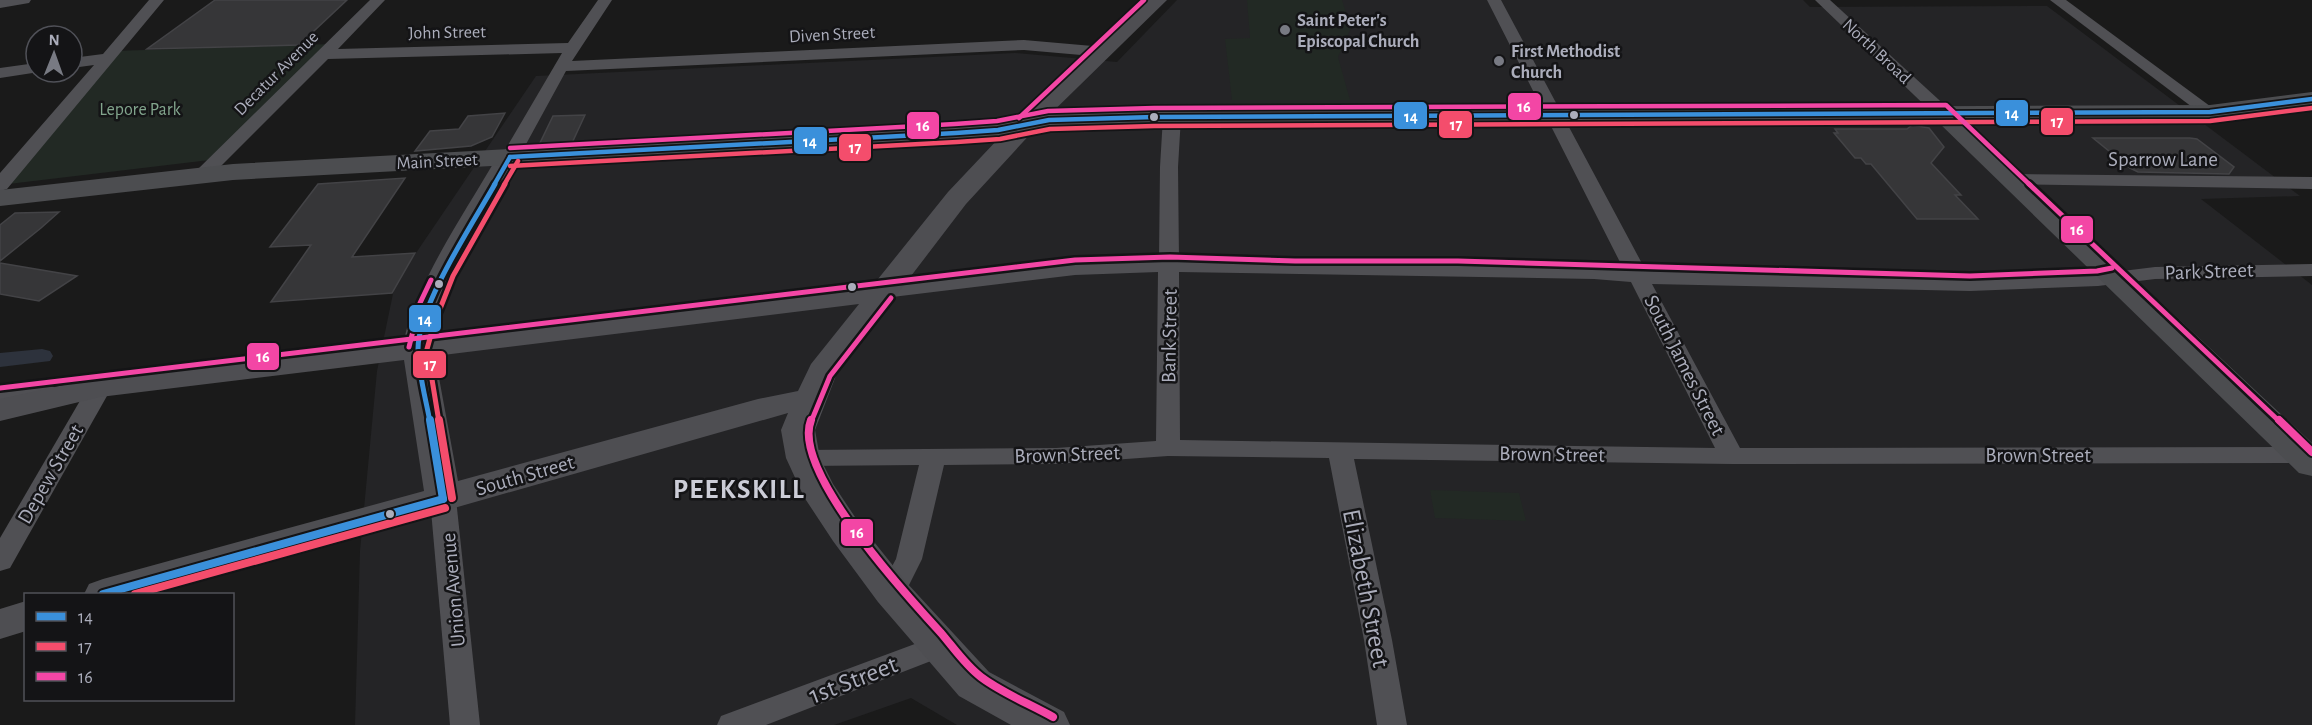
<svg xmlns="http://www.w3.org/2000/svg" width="2312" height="725" font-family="'Alegreya Sans',sans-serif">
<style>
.built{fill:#242426}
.green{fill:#222924}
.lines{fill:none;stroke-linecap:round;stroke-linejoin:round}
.canal{fill:#2d323c;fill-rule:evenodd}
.building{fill:#363638;stroke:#434346;stroke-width:1.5}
.street{fill:#505054;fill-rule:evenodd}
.secondary{fill:#4e4e52;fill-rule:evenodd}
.primary{fill:#4c4d50;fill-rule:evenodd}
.bus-1-far2-casing{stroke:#141416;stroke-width:8}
.bus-1-far1-casing{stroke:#141416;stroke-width:10}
.bus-1-casing{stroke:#141416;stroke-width:12}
.bus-2-far2-casing{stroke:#141416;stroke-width:8}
.bus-2-far1-casing{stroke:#141416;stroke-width:10}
.bus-2-casing{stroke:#141416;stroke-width:12}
.bus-3-far2-casing{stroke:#141416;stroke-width:8}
.bus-3-far1-casing{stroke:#141416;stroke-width:10}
.bus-3-casing{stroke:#141416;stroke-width:12}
.bus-1-far2{stroke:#3a90db;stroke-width:4.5}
.bus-1-far1{stroke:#3a90db;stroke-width:5}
.bus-1{stroke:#3a90db;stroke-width:8}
.bus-2-far2{stroke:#f44d6c;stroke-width:4.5}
.bus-2-far1{stroke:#f44d6c;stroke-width:5}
.bus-2{stroke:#f44d6c;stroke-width:8}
.bus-3-far2{stroke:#f346a5;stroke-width:4.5}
.bus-3-far1{stroke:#f346a5;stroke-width:5}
.bus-3{stroke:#f346a5;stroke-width:8}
.poi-dot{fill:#787a83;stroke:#141416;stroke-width:2}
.bus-dot{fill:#abadbb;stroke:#141416;stroke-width:2}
.labels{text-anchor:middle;stroke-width:5;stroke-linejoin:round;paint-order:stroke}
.far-poi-label{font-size:18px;font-weight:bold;fill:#abadbb;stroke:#141416;text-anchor:start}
.far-street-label{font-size:18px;fill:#abadbb;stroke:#141416}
.far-park-label{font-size:18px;fill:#82a58d;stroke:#141416}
.street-label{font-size:21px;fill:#abadbb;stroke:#141416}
.near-street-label{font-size:26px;fill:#abadbb;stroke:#141416}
.district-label{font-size:27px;font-weight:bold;letter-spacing:1.5px;fill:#cccdd7;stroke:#141416}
.line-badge{stroke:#141416;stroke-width:2}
.badge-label{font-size:16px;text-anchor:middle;font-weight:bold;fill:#fff}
</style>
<rect width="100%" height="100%" fill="#1a1a1a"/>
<polygon class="built" points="1177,0 1803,0 1810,7 2047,6 2300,196 2201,199 2312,285 2312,725 957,725 911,698 834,725 355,725 360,551 377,371 395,284 536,76 1015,53 1117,62"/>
<g class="green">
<polygon points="1247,0 1342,0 1351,28 1338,57 1350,100 1232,100 1225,39 1250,38"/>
<polygon points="332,44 218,159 0,185 113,51"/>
<polygon points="1430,490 1519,493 1526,521 1435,518"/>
</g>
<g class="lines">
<polygon class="canal" points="42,349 50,351 53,356 50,361 0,367 0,353"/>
</g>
<g class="building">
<polygon points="215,0 347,0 299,45 147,49"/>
<polygon points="505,113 492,137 471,146 415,151 430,131 459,129 468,116"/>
<polygon points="585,115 572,143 539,145 553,116"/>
<polygon points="1912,125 1929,128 1944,147 1931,163 1961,195 1955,195 1978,219 1917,219 1871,164 1866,164 1861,158 1855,158 1834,133 1838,133 1835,129 1907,129"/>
<polygon points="2093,138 2190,138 2197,139 2234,167 2229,174 2138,172 2130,168"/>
<polygon points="405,178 352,257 415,253 392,293 271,302 311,245 270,247 318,184"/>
<polygon points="59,212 41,228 0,261 0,225 15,213"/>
<polygon points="0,263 77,276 39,301 0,294"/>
</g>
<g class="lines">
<g class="street">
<polygon points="0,0 31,0 29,3 0,8"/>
<polygon points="149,0 164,0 7,189 0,191 0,173 94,65 72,68 72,58 103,54"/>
<polygon points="370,0 385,0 338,49 568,43 598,0 612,0 572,61 1024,40 1104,47 1112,52 1104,57 1024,50 566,71 519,157 516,161 504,161 501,157 562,53 328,59 209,178 197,178 194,174 197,170"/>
<path d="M1487,0h14l145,271 324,8 128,-5 57,-7 157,-3v12l-157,3 -57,7 -128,5 -318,-7 88,164 562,-1 9,2 1,10 -10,4 -570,1 -378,-5 38,181 15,85h-30l-13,-85 -35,-182 -161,-2 -112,8 -112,1 -22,94 -20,40 -10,3 -10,-3 -4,-7 18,-33 23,-94 -116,1 -9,-2 -3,-6 3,-6 9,-2 253,-2 100,-7 2,-169 -83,3 -191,23 -7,-2 -3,-4 3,-4 7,-2 191,-23 84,-3 1,-93 3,-50 3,-4h12l3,4 -3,50 1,93 415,7 30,3zM1179,272l415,7 37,3 84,166 -535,-8z"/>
<polygon points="1815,0 1830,0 1950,110 1952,114 1950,118 1938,118"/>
<polygon points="2050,0 2066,0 2218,112 2216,116 2204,116"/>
<polygon points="36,63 36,72 39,72 0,78 0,68"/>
<polygon points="2014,174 2312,177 2312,189 2007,184 2005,180 2007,176"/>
<polygon points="100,380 108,382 112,387 10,568 0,571 0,538 88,387 92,382"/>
<polygon points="46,385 54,387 58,392 54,397 0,404 0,390"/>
<polygon points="443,490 452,493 456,499 480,725 450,725 430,499 434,493"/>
<polygon points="939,635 949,638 953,646 949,654 766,725 717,725 721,716"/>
</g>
<g class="secondary">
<path d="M1145,0h22l-133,130 -68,74 -129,169 -22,57 5,28 13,26 26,39 47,59 83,90 75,40 6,13h-59l-52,-29 -81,-94 -45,-61 -29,-44 -18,-39 -5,-28 7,-17 -636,181h-68l5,-10 14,-5 321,-88 -20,-131 -304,37 -100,24v-22l100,-22 304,-37c13,-59 62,-129 93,-183l4,-5 9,-3 9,3 4,5 -69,127 -16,40 -2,13 438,-53 74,-92 68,-72zM859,304l-48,60 -13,27 -40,8 -300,82 -23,-125z"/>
<polygon points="26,601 26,631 0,639 0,609"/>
</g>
<polygon class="primary" points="2312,92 2312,106 2210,119 1966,121 2312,443 2312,476 2299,473 1937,121 1154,124 1049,128 998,138 956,141 233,180 0,206 0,190 233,164 956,125 998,122 1049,112 1154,110 2210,105"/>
<defs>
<g id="bus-1-far2">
<polyline points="510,157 956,133 998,130 1049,120 1154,117 2210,112 2312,99"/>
<polyline points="494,185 510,157"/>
</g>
<path id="bus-1-far1" d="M430,422c-4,-22 -12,-51 -12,-73 0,-43 55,-126 77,-165"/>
<g id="bus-1">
<polyline points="430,420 443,499"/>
<polyline points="103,594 443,499"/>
</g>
<g id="bus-2-far2">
<polyline points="510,166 957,142 1000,139 1050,129 1154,126 2210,121 2312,108"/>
<polyline points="504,185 518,161"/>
</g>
<polyline id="bus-2-far1" points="439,422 427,349 434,324 453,276 505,184"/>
<g id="bus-2">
<polyline points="439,420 452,498"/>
<polyline points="135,594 445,508"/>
</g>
<g id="bus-3-far2">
<polyline points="1019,118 1144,0"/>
<polyline points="510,148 955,124 997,121 1048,111 1154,108 1946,105 2030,185"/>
</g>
<g id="bus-3-far1">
<polyline points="2029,184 2280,422"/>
<polyline points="409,347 420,303 431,280"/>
<polyline points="0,388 1075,260 1170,257 1295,261 1458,261 1970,276 2097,271 2112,268"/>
<polyline points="811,422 830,376 891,298"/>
</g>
<g id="bus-3">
<path d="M811,420c-20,50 96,176 130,213 12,14 25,33 40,44 21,16 49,27 72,40"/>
<polyline points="2279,420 2312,452"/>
</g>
</defs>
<use href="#bus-1-far2" class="bus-1-far2-casing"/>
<use href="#bus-1-far1" class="bus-1-far1-casing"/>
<use href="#bus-1" class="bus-1-casing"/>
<use href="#bus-2-far2" class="bus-2-far2-casing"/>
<use href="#bus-2-far1" class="bus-2-far1-casing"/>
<use href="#bus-2" class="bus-2-casing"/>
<use href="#bus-3-far2" class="bus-3-far2-casing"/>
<use href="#bus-3-far1" class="bus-3-far1-casing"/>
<use href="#bus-3" class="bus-3-casing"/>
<use href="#bus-1-far2" class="bus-1-far2"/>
<use href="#bus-1-far1" class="bus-1-far1"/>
<use href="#bus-1" class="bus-1"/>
<use href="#bus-2-far2" class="bus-2-far2"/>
<use href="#bus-2-far1" class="bus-2-far1"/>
<use href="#bus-2" class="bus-2"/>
<use href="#bus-3-far2" class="bus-3-far2"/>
<use href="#bus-3-far1" class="bus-3-far1"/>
<use href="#bus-3" class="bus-3"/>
</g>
<g class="poi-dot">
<circle cx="1285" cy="30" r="6"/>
<circle cx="1499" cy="61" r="6"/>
</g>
<g class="bus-dot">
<circle cx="1574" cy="115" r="5"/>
<circle cx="1154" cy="117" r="5"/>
<circle cx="439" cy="284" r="5"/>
<circle cx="852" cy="287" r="5"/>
<circle cx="390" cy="514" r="5"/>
</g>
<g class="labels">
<g class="far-poi-label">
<text x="1297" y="26">Saint Peter's<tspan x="1297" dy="21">Episcopal Church</tspan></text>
<text x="1511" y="57">First Methodist<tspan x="1511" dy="21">Church</tspan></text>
</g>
<g class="far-street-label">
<text transform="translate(447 32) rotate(-1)" y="6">John Street</text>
<text transform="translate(832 34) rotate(-3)" y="6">Diven Street</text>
<text transform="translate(1877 51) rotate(43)" y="6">North Broad</text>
<text transform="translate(276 73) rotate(-45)" y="6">Decatur Avenue</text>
<text transform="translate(437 161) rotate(-3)" y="6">Main Street</text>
</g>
<g class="far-park-label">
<text x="140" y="115">Lepore Park</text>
</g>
<g class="street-label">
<text x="2163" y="166">Sparrow Lane</text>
<text transform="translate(2209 271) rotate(-2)" y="7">Park Street</text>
<text transform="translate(1169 336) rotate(-89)" y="7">Bank Street</text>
<text transform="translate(1685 365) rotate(63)" y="7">South James Street</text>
<text transform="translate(1067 454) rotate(-2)" y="7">Brown Street</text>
<text transform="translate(1552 454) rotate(1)" y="7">Brown Street</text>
<text x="2038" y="462">Brown Street</text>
<text transform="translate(50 474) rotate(-60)" y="7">Depew Street</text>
<text transform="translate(525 475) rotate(-16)" y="7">South Street</text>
<text transform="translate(453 590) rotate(-95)" y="7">Union Avenue</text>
</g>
<g class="near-street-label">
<text transform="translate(1367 588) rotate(79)" y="9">Elizabeth Street</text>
<text transform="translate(853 679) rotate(-21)" y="9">1st Street</text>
</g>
<g class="district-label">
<text x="739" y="498">PEEKSKILL</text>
</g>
</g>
<g class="line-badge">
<rect x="1507" y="92" width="35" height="29" rx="6" fill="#f346a5"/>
<rect x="1995" y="99" width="34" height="28" rx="6" fill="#3a90db"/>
<rect x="1393" y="101" width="35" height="29" rx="6" fill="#3a90db"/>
<rect x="2040" y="107" width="34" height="29" rx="6" fill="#f44d6c"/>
<rect x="1438" y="110" width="35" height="29" rx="6" fill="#f44d6c"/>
<rect x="906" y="111" width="34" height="29" rx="6" fill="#f346a5"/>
<rect x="793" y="126" width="35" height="29" rx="6" fill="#3a90db"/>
<rect x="838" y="133" width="34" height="29" rx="6" fill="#f44d6c"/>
<rect x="2060" y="215" width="34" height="29" rx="6" fill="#f346a5"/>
<rect x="408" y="304" width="34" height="29" rx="6" fill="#3a90db"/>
<rect x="246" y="342" width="34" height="29" rx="6" fill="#f346a5"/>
<rect x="412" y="350" width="35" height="29" rx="6" fill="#f44d6c"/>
<rect x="840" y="518" width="34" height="29" rx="6" fill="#f346a5"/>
</g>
<g class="badge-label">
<text x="1524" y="112">16</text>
<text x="2012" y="119">14</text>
<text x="1411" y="122">14</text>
<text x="2057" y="127">17</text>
<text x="1456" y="130">17</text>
<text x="923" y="131">16</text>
<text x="810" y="147">14</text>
<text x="855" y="153">17</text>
<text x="2077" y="235">16</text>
<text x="425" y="325">14</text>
<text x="263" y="362">16</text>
<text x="430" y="370">17</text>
<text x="857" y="538">16</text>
</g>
<rect x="24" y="593" width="210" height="108" fill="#141416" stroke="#505158" stroke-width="1.5"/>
<rect x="36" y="612" width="30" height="9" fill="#3a90db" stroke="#505158" stroke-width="1.5"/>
<text x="78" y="623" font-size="18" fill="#abadbb">14</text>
<rect x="36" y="642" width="30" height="9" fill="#f44d6c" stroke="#505158" stroke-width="1.5"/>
<text x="78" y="653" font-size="18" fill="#abadbb">17</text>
<rect x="36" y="672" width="30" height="9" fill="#f346a5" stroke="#505158" stroke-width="1.5"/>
<text x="78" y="683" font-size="18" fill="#abadbb">16</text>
<g transform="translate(54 54) rotate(1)"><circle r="28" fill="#141416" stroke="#505158" stroke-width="1.5"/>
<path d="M0-4.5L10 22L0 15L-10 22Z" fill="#787a83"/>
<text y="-9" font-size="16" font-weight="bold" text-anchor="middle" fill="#abadbb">N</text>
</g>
</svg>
